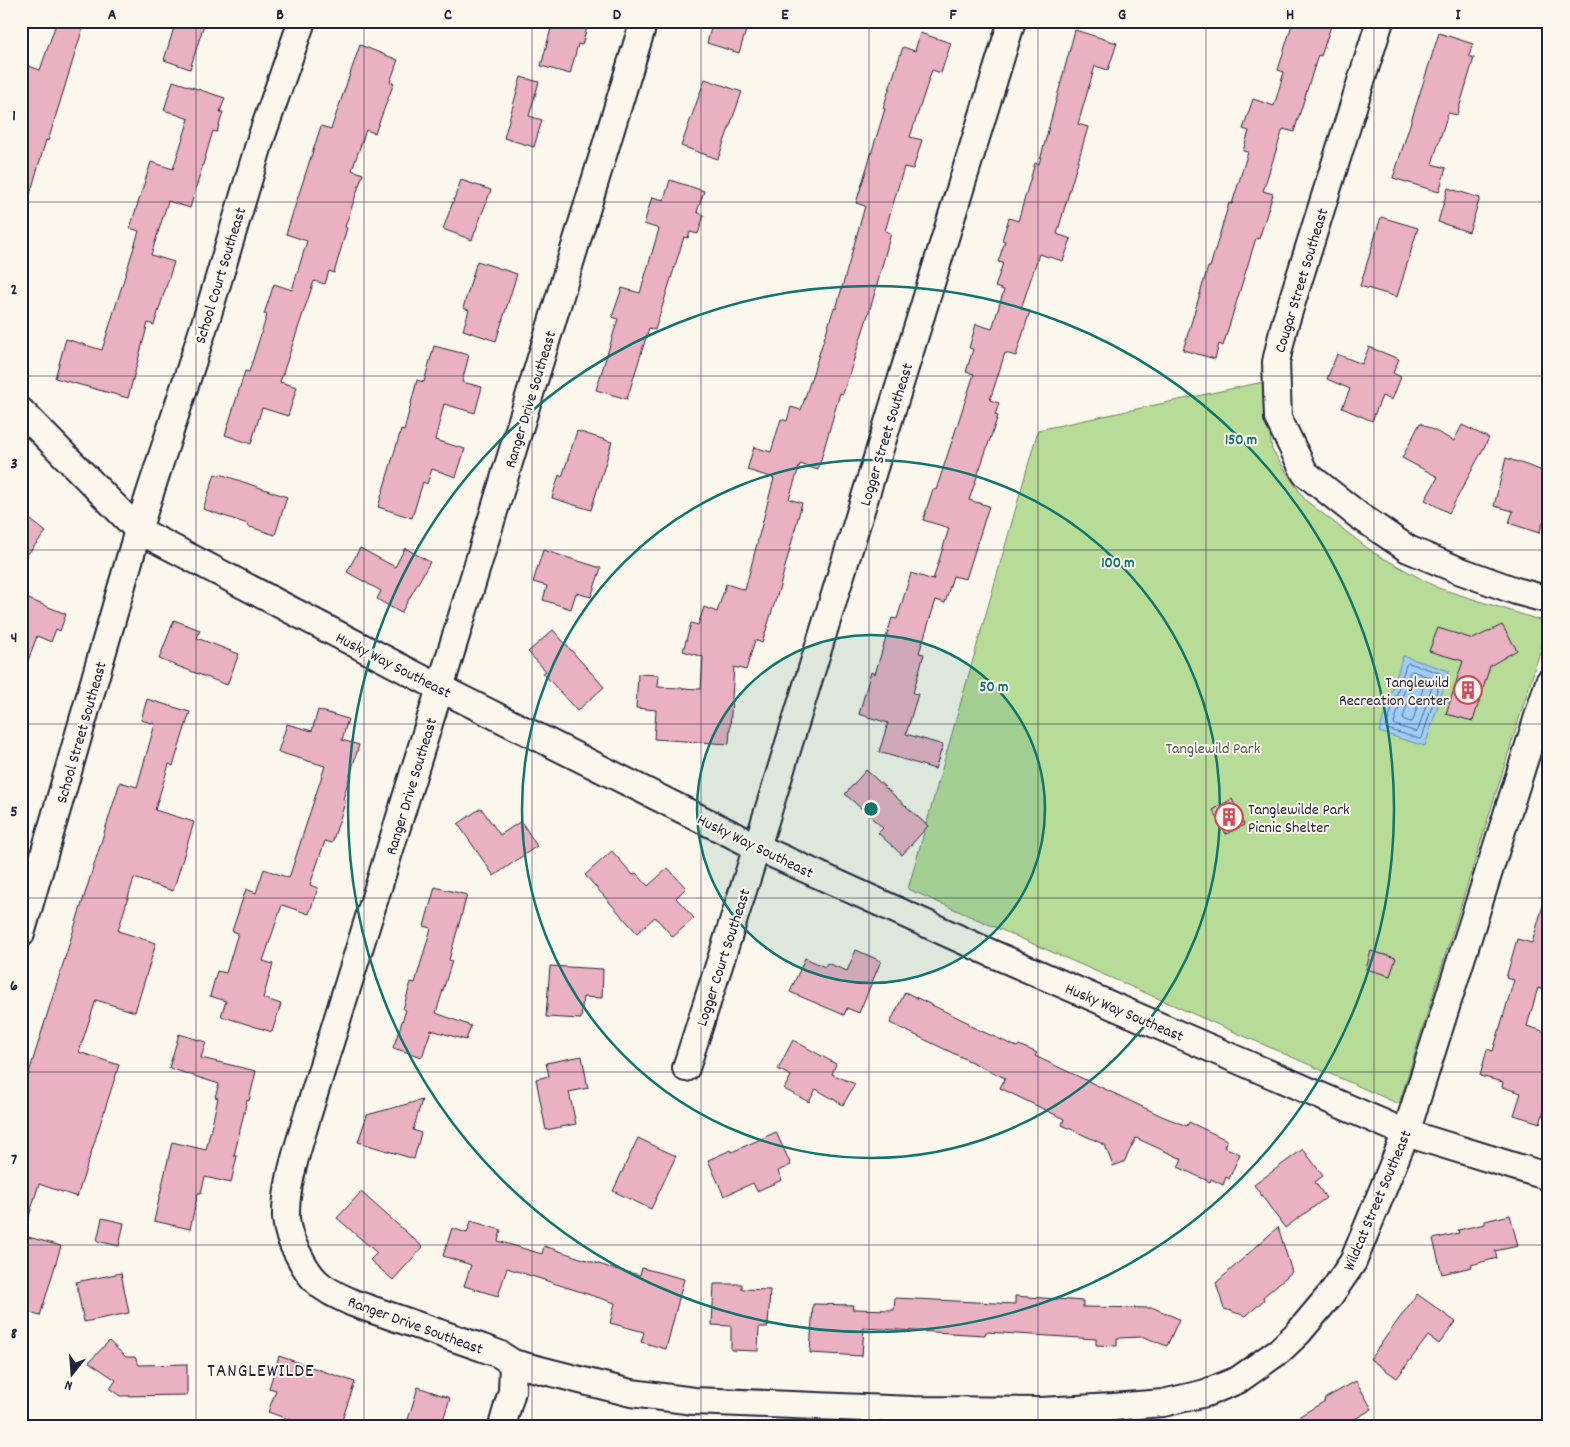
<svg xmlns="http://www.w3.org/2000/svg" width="1570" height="1447" font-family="Dekko,sans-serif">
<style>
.green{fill:#b7dc97;stroke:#6c7f69}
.water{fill:#a0cefb;stroke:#6e89ae}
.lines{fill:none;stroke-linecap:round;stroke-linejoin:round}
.shore{stroke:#546788;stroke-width:1}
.building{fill:#eab1c2;stroke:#22223b}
.minor-casing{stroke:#22223b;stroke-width:30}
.minor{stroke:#fbf7ec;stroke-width:26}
.grid{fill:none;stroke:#22223b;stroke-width:1;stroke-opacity:0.55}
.ring{fill:none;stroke:#0f766e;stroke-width:2.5}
.labels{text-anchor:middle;stroke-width:4;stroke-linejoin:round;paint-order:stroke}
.street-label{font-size:16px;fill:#22223b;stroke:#fbf7ec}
.poi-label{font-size:16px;fill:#22223b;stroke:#fbf7ec;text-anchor:end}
.park-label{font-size:16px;fill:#4f5a57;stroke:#fbf7ec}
.quarter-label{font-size:19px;letter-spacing:1px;fill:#22223b;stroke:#fbf7ec}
.centre{fill:#0f766e;stroke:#fbf7ec;stroke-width:2.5}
.ring-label{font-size:15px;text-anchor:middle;font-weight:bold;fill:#0f766e;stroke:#fbf7ec;stroke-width:4;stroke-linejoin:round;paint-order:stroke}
.neatline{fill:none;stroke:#22223b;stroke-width:2}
.grid-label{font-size:16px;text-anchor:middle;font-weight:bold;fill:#22223b}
</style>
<rect width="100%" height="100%" fill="#fbf7ec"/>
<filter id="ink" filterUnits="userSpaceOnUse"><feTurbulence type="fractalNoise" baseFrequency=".02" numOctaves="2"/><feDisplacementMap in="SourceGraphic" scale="10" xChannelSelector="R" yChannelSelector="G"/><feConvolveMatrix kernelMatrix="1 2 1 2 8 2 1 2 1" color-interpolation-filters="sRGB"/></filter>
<g filter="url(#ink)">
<polygon class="green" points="1263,382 1272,450 1305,500 1374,553 1438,588 1549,623 1399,1104 908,889 1038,430"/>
<polygon class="water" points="1403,656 1449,671 1425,746 1379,732"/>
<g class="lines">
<g class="shore">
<polygon points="1409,663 1440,673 1442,675 1422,738 1420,739 1387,729 1386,727 1406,665"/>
<polygon points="1412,671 1432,678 1434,680 1418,730 1416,732 1395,725 1394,723 1410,673"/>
<polygon points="1417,681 1423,683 1424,685 1413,721 1410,722 1404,720 1403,718 1414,682"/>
</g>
</g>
<g class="building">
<polygon points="57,21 85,21 48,141 46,140 26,208 21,207 21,90 29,66 40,70"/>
<polygon points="176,21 205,21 190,69 164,60"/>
<polygon points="553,21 589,21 582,45 578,44 570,74 541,66"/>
<polygon points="713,21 749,21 739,53 707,43"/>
<polygon points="1293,21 1318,21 1331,26 1321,56 1318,55 1294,132 1283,129 1263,191 1273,194 1259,239 1256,238 1223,346 1219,344 1215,359 1183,350 1208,267 1210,267 1229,203 1232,204 1248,152 1243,151 1249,131 1243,129 1253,99 1274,106 1284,72 1278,70"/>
<polygon points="1075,30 1117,43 1108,70 1095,66 1078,124 1088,127 1057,234 1071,239 1063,261 1039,254 1021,309 1030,311 1016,356 1005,353 990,400 999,403 995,415 998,416 969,500 989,506 966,579 953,576 945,603 936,600 919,653 924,654 913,693 918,694 906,734 943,745 935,769 879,752 888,723 859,714 871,672 875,674 892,618 897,619 911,573 933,580 949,528 923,520 933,489 936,490 974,374 966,372 973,349 969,348 976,324 992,329 1004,290 995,287 1003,263 998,262 1005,241 1002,240 1009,218 1018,221 1035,163 1039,164"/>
<polygon points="920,33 951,43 941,73 932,70 910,137 922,140 913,169 904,167 885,231 891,233 874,296 843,394 840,393 818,470 800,464 789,499 802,503 780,586 762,643 755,640 746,670 734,667 729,744 654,739 656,710 636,708 638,674 659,675 658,687 701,689 703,657 683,651 691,623 698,625 704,607 717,612 726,584 745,590 774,478 747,470 754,447 771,452 781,419 787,421 791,407 801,410 834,308 836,309 865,206 856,203 885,109 883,108 903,47 915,51"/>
<polygon points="1439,33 1473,44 1469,56 1474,58 1457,115 1448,113 1432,164 1446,168 1439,192 1393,178"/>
<polygon points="360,45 398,60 390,82 394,83 375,133 366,130 352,170 363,174 345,227 347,228 334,273 329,271 325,284 314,281 280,382 297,387 288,416 262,408 251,444 225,435 245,371 249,372 267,315 264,314 274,284 292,290 307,241 286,234 321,126 331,129"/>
<polygon points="521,77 539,82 529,116 542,120 534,147 504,138"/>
<polygon points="705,79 742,92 718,159 681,146"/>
<polygon points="173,81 225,98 220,112 223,112 217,132 213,131 190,208 168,201 151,255 174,262 154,325 148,323 128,398 55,378 66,339 102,350 139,231 130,228 151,162 173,169 189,119 164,110"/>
<polygon points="461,180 491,190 472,240 443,229"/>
<polygon points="670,180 704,191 697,212 704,215 698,234 690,232 688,238 684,237 655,330 649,328 627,399 596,390 618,319 612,317 622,288 640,293 659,229 644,224 652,197 664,200"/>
<polygon points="1448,188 1480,198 1469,232 1438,222"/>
<polygon points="1381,217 1418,228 1397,297 1360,286"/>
<polygon points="477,261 517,274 496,341 463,330 469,310 463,308"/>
<polygon points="434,346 469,355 462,382 482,387 475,413 444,404 435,440 465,449 456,477 432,469 427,484 423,482 412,518 378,507 401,430 404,431 417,380 424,382"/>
<polygon points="1369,347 1399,359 1393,373 1401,377 1392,400 1382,396 1372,421 1342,408 1350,389 1327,379 1337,354 1362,364"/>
<polygon points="1420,423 1454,441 1462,425 1489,438 1449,513 1425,500 1438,477 1402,458"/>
<polygon points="577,431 612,442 591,510 552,498 559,475 562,477"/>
<polygon points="1506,458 1549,473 1549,521 1544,520 1539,533 1509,523 1513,511 1494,506"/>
<polygon points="215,474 220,476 220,474 287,497 275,535 247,526 248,524 203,509"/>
<polygon points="21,512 46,532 21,562"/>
<polygon points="360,548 395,567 405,548 430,562 401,613 377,599 381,591 347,572"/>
<polygon points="543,550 601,568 591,597 576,593 571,609 543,600 547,586 533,582"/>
<polygon points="21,596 66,614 60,631 56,629 51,642 37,636 24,672 21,671"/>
<polygon points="174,620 200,630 197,638 239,654 227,685 159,659"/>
<polygon points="1502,625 1517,650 1490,666 1473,721 1446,714 1463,661 1429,651 1438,628 1473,639"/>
<polygon points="553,630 604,687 577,711 543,673 546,671 528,652"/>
<polygon points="147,699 190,712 173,766 169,764 155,810 194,822 173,891 134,878 118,931 156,943 135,1012 96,1000 91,1015 79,1052 119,1065 77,1197 39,1184 26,1226 21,1225 21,1098 120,782 137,787 155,724 141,720"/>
<polygon points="318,710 348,719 342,740 359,745 343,799 346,800 332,843 325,841 310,885 318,888 309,914 282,905 263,961 273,964 263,998 281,1004 272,1032 221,1016 226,1001 210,996 217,971 226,973 238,933 232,931 246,889 256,893 264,869 289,878 325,766 278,752 287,724 312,731"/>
<polygon points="866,770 928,826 902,855 878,833 883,828 845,794"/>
<polygon points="1232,799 1244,825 1226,834 1213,810"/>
<polygon points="481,808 500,835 521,821 537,846 494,876 458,824"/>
<polygon points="612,851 633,875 636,873 648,886 668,868 686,888 676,898 694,918 673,937 655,917 637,933 585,875"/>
<polygon points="435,887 467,895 449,960 452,961 436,1013 471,1026 466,1040 431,1030 422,1057 393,1048 406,1010 403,1009 411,982 415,983 431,928 424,926"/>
<polygon points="1544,902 1549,902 1549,974 1544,990 1538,988 1527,1026 1549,1033 1549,1094 1540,1123 1514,1115 1521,1093 1502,1087 1503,1082 1480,1076 1487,1049 1493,1051 1514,980 1506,978 1517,939 1532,943"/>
<polygon points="856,950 881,961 859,1013 847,1008 844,1015 790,992 805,958 825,967 827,963 847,971"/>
<polygon points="1371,951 1396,958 1390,976 1366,969"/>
<polygon points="550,966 603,969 602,998 583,997 581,1019 546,1017"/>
<polygon points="905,992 969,1023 968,1025 1017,1047 1019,1045 1037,1053 1035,1056 1164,1117 1187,1126 1189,1122 1227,1140 1224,1147 1240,1154 1229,1179 1226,1177 1223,1185 1211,1179 1210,1182 1178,1167 1182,1159 1136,1138 1124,1162 1113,1166 1105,1145 1062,1125 1064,1119 1000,1088 1005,1078 890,1023"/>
<polygon points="179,1034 206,1042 201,1058 256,1071 249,1101 247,1100 234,1156 237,1156 231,1183 205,1177 201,1193 198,1193 190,1229 154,1221 172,1142 206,1150 218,1098 215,1097 219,1084 169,1068"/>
<polygon points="793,1040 836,1064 832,1074 855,1084 843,1105 816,1089 809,1102 784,1089 791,1076 778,1069"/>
<polygon points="582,1056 588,1088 569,1092 576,1124 546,1130 536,1079 549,1076 546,1063"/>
<polygon points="422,1100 413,1130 421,1133 414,1159 358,1142 367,1115"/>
<polygon points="776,1132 791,1165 778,1171 782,1180 757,1191 753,1183 724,1196 708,1160 731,1150 732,1152"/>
<polygon points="638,1138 676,1156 651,1209 613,1191"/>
<polygon points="1303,1149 1323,1176 1315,1182 1326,1198 1285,1228 1254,1185"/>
<polygon points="361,1192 423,1247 393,1280 370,1260 377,1253 337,1218"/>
<polygon points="1510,1215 1518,1246 1495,1251 1497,1258 1471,1265 1472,1267 1442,1274 1433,1239 1459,1233 1458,1230 1485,1224 1485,1221"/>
<polygon points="102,1218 124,1223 119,1246 97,1241"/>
<polygon points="471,1221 501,1230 498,1241 542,1254 544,1246 614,1269 640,1275 642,1268 684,1279 666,1349 641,1342 644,1332 610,1323 615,1303 507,1268 498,1296 464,1286 471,1265 443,1256 452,1228 467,1233"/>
<polygon points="1278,1227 1292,1272 1263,1297 1264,1300 1246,1316 1224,1309 1216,1283"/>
<polygon points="21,1235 61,1246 40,1316 21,1310"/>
<polygon points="121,1273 129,1313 84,1322 76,1282"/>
<polygon points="714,1284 742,1284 742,1289 770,1290 768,1327 759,1327 758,1351 731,1350 731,1326 712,1325"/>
<polygon points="1417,1294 1456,1322 1439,1344 1428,1336 1397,1378 1370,1359"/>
<polygon points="1015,1296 1083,1301 1083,1307 1154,1308 1179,1319 1167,1346 1144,1337 1117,1338 1117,1346 1096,1345 1096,1339 986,1332 985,1335 864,1328 862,1356 810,1353 813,1304 853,1305 852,1309 894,1310 895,1298 1015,1304"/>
<polygon points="109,1341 126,1357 135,1357 139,1365 187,1364 187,1395 120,1396 110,1389 116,1380 89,1362"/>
<polygon points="279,1356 355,1382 340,1426 308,1426 268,1412 276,1390 269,1388"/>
<polygon points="1356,1381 1372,1409 1343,1426 1283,1426 1325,1401 1324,1399"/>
<polygon points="418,1387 450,1398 441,1426 406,1426"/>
</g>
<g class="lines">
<defs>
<g id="minor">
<polyline points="1380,21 1284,327 1276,362 1278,418 1305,473 1358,515 1408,549 1458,570 1516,591 1549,600"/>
<polyline points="21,411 138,530 440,688 757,847 993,954 1406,1133 1549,1177"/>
<polyline points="21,934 138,530 208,314 261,138 302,21"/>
<polyline points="686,1068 757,847 1012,21"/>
<polyline points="513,1363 631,1393 694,1401 912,1410 1041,1411 1113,1407 1163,1403 1206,1393 1238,1380 1279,1351 1299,1332 1331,1294 1353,1262 1406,1133 1549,682"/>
<path d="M502,1426l10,-35 1,-28 -14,-9 -16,-6 -130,-45c-12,-6 -26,-11 -36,-21 -8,-7 -14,-18 -19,-28 -6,-10 -11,-24 -12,-36 -1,-34 12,-69 21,-101l133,-429 204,-667"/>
</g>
</defs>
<use href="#minor" class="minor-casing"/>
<use href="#minor" class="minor"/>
</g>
</g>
<path class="grid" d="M196,21v1405M364,21v1405M532,21v1405M701,21v1405M869,21v1405M1038,21v1405M1206,21v1405M1374,21v1405M21,202h1528M21,376h1528M21,550h1528M21,724h1528M21,898h1528M21,1072h1528M21,1245h1528"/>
<circle cx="871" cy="809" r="174" fill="#0f766e" fill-opacity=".12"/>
<g class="ring">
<circle cx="871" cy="809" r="174"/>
<circle cx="871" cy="809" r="349"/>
<circle cx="871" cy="809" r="523"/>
</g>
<defs>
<symbol id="building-ring" viewBox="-11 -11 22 22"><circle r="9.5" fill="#fbf7ec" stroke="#d1495b" stroke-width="1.5"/><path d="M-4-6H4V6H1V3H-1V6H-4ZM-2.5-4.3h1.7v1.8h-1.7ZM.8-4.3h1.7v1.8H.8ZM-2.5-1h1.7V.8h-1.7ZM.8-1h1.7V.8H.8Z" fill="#d1495b"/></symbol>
</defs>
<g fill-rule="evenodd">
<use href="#building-ring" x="1452" y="674" width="32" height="32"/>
<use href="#building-ring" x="1213" y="801" width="32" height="32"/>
</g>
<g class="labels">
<g class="street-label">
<text transform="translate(219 275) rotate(-73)" y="6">School Court Southeast</text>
<text transform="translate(1300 280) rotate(-73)" y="6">Cougar Street Southeast</text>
<text transform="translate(529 399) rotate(-73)" y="6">Ranger Drive Southeast</text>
<text transform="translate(885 434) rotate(-73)" y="6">Logger Street Southeast</text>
<text transform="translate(394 664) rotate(27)" y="6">Husky Way Southeast</text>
<text transform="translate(80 732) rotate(-74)" y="6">School Street Southeast</text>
<text transform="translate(410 786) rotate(-73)" y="6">Ranger Drive Southeast</text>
<text transform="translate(756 845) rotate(26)" y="6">Husky Way Southeast</text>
<text transform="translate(722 957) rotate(-72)" y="6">Logger Court Southeast</text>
<text transform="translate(1125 1011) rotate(23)" y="6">Husky Way Southeast</text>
<text transform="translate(1376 1200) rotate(-67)" y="6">Wildcat Street Southeast</text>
<text transform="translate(416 1324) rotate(20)" y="6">Ranger Drive Southeast</text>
</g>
<g class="poi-label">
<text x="1449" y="687">Tanglewild<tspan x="1449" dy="18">Recreation Center</tspan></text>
<text x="1248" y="814" text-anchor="start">Tanglewilde Park<tspan x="1248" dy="18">Picnic Shelter</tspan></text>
</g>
<g class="park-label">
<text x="1213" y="753">Tanglewild Park</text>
</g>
<g class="quarter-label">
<text x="261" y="1376">TANGLEWILDE</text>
</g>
</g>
<circle cx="871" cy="809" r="8" class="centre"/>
<g class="ring-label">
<text x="1241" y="444">150 m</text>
<text x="1118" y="567">100 m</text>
<text x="994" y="691">50 m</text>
</g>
<rect width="1570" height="1447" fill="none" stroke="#fbf7ec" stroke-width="55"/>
<g transform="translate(72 1374) rotate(197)" stroke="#fbf7ec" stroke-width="4" paint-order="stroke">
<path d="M0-4L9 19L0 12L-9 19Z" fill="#22223b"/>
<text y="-8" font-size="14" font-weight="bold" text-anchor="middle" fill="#22223b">N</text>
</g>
<rect x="28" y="28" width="1514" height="1392" class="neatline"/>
<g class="grid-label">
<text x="112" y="19">A</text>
<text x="280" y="19">B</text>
<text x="448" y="19">C</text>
<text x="617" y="19">D</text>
<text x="785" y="19">E</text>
<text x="953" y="19">F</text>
<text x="1122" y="19">G</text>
<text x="1290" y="19">H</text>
<text x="1458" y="19">I</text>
<text x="14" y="120">1</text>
<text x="14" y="294">2</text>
<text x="14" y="468">3</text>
<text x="14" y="642">4</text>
<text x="14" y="816">5</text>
<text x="14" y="990">6</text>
<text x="14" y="1164">7</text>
<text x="14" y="1338">8</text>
</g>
</svg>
